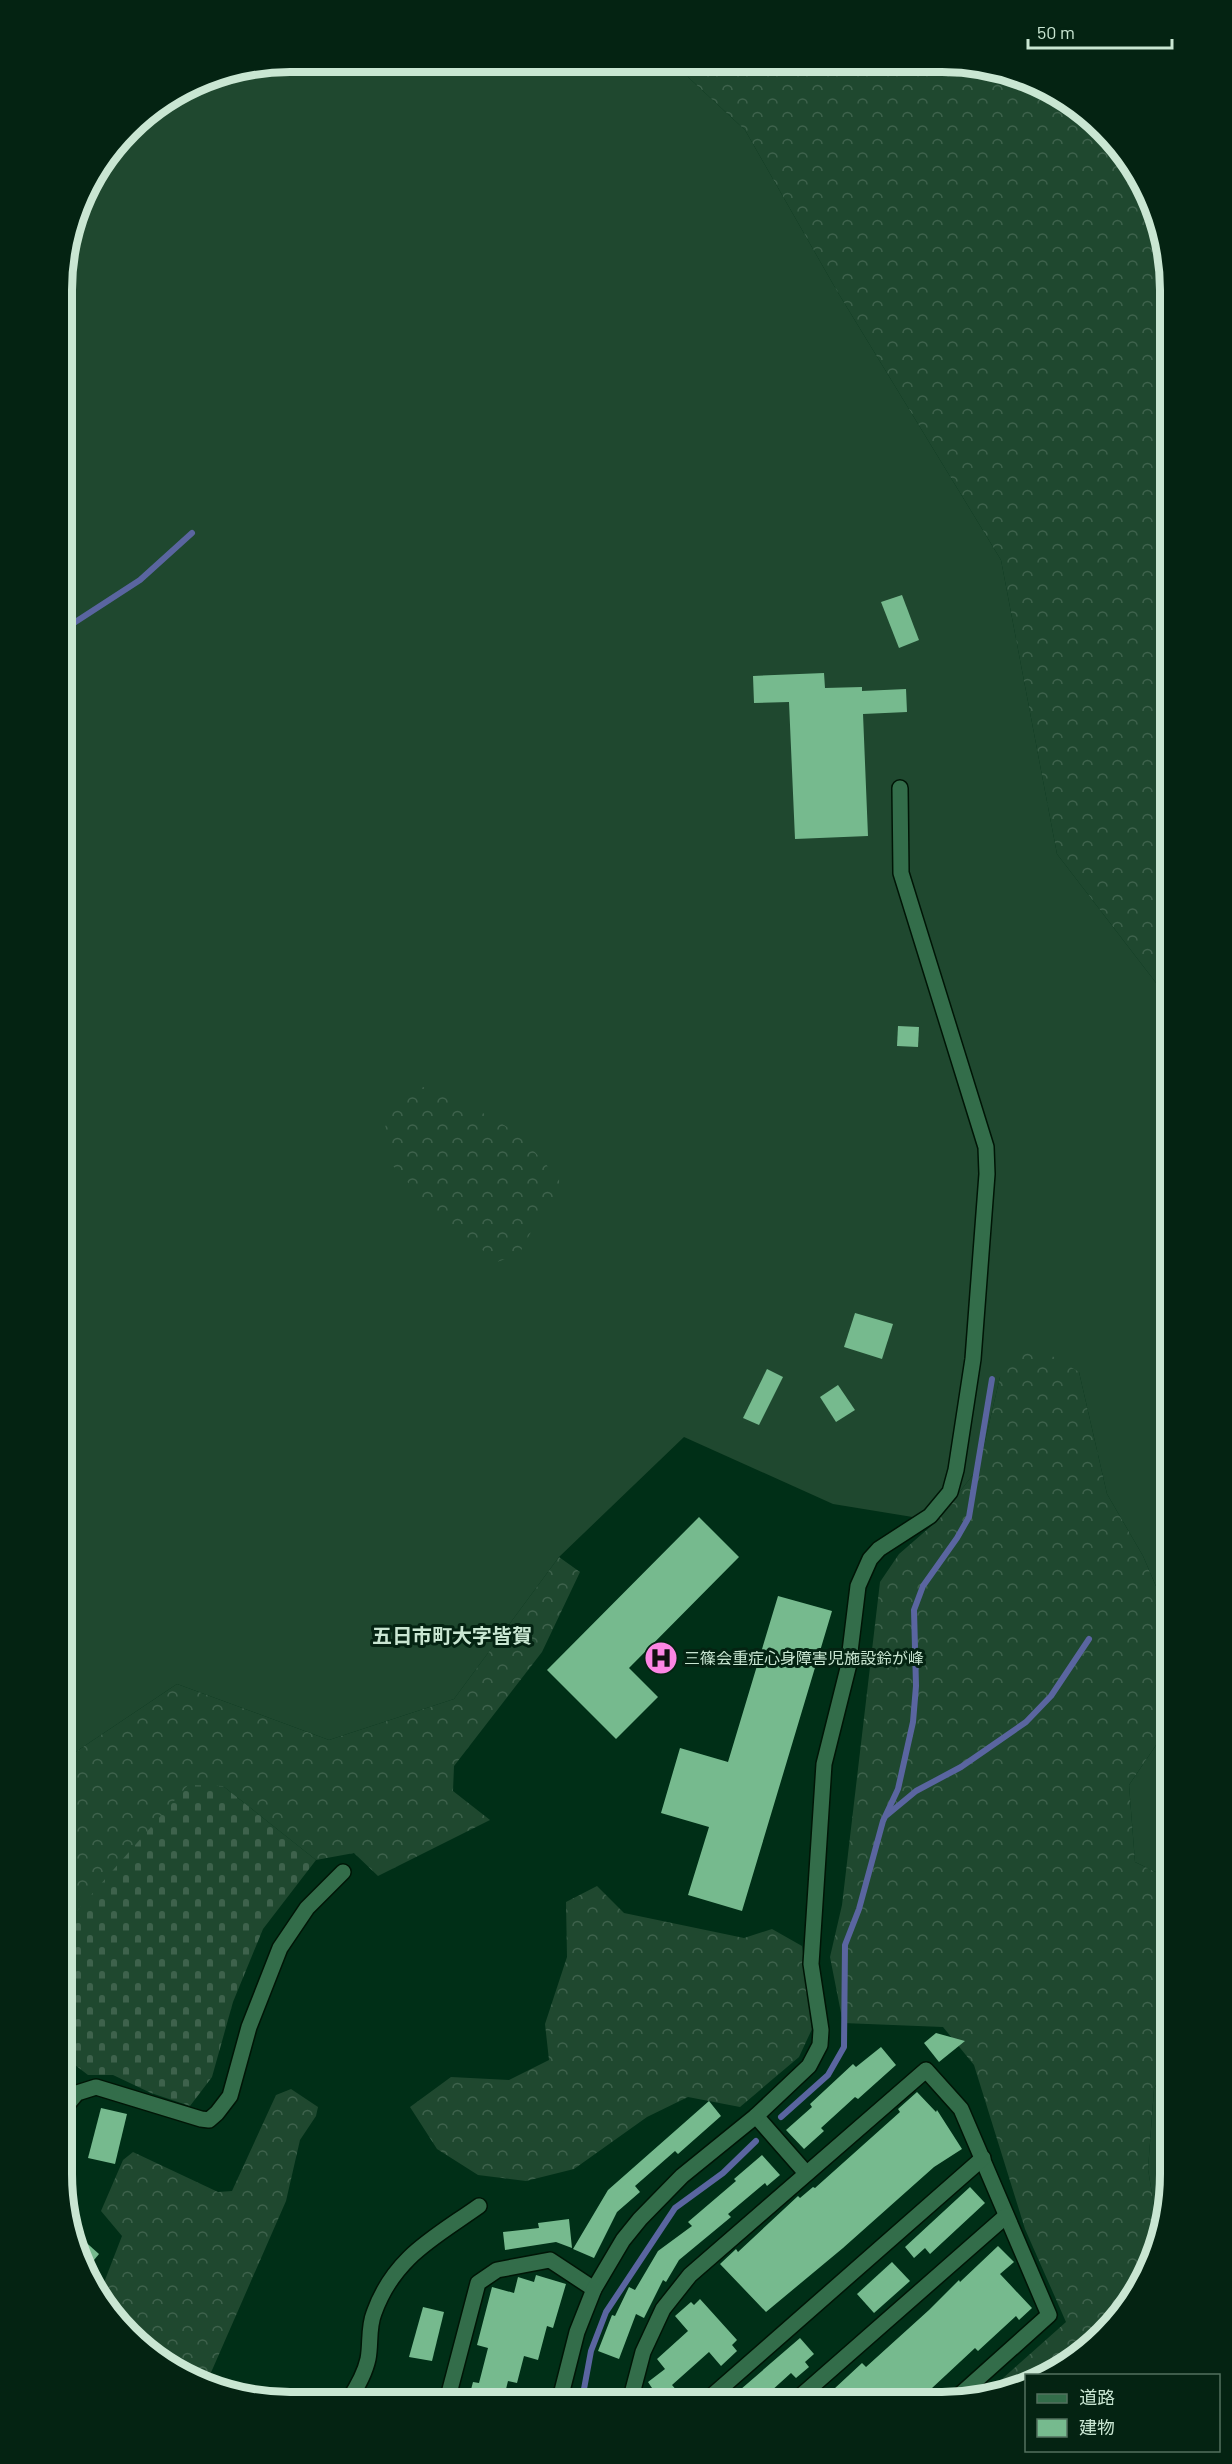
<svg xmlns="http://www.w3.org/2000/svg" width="1232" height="2464" font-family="Barlow,'Noto Sans JP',sans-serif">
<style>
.grass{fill:#1f482f}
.forest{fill:url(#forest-crowns)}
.cemetery{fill:url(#cemetery-stones)}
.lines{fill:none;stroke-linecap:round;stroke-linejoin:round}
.stream{stroke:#5a65a0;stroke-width:6}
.building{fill:#76ba8e}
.minor-casing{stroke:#001506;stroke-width:18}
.minor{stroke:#336d4a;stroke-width:15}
.labels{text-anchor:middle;stroke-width:6;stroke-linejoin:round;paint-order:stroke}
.poi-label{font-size:16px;fill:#c9e6d2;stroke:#042312;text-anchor:start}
.quarter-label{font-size:20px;font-weight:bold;fill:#c9e6d2;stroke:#042312}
.rim{fill:none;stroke:#c9e6d2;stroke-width:8}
</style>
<defs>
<pattern id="forest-crowns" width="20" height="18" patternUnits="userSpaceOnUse" patternTransform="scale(1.5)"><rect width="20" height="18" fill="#1f482f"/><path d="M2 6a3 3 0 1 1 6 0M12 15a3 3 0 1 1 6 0" fill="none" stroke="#3e624c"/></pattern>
<pattern id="cemetery-stones" width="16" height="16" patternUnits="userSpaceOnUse" patternTransform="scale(1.5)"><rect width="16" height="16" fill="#1f482f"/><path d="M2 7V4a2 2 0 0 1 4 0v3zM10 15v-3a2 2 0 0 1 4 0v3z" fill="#3e624c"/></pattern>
</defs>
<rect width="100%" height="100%" fill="#002f17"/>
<g class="grass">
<polygon points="290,62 674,64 745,130 837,291 1001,560 1057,854 1170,1001 1170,1619 1143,1556 1107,1494 1079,1372 1000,1377 979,1467 937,1521 833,1504 684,1437 559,1557 454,1699 329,1740 177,1684 68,1757 62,1767 63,260 85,188 139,118 203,79"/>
<polygon points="1170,1718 1170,1879 1135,1862 1129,1785 1167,1729"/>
<polygon points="1170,2058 1170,2190 1159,2238 1148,2169 1154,2089"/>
</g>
<g class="forest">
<polygon points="674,64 987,66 1043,85 1093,118 1132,163 1158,217 1170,290 1170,1001 1057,854 1001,560 837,291 745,130"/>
<polygon points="423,1087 453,1096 518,1133 559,1179 560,1195 537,1221 519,1254 497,1262 428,1205 393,1166 382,1137 391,1109"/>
<polygon points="1032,1344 1079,1372 1107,1494 1143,1556 1170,1619 1170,1718 1167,1729 1129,1785 1135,1862 1170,1879 1170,2058 1154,2089 1148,2169 1159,2238 1153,2261 1123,2314 1069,2364 1046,2375 1026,2376 1026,2385 1015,2390 983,2396 1066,2322 1025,2229 974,2065 943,2027 843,2023 830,1957 842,1905 880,1582 899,1554 937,1521 979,1467 1000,1377"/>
<polygon points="559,1557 580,1572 542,1652 454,1766 453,1791 490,1820 378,1876 354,1853 316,1860 223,1786 96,1891 62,1928 62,1767 68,1757 177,1684 329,1740 454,1699"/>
<polygon points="597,1886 624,1913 744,1938 772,1929 802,1946 812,2029 799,2057 740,2107 688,2097 647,2117 574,2169 526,2181 478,2175 437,2149 410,2107 451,2077 509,2080 549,2060 545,2024 567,1957 566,1902"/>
<path d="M291,2089l27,18 -2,9 -16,24 -14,61 -80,183c-46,-14 -76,-48 -106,-83l-2,-3 24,-62 -21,-25 22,-51 10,-8 85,40 14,-1 44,-96z"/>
</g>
<polygon class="cemetery" points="188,1785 223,1786 316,1860 263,1929 233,2002 212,2077 190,2106 151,2093 113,2075 88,2075 62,2055 62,1928"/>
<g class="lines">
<g class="stream">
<polyline points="63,630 140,580 192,533"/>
<polyline points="887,1815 916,1791 961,1767 1026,1722 1051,1696 1089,1639"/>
<polyline points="781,2117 828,2075 844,2047 845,1945 859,1909 883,1821 898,1789 913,1722 916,1686 914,1610 923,1586 957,1538 969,1517 992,1379"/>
<polyline points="576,2401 584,2389 591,2351 606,2312 675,2208 723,2173 756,2141"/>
</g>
</g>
<g class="building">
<polygon points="902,595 919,640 899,648 881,602"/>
<polygon points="824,673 825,688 862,687 862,691 906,689 907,712 863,714 868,836 795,839 789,702 754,703 753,676"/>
<polygon points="898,1026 919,1027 918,1047 897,1046"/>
<polygon points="855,1313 893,1324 882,1359 844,1347"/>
<polygon points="767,1369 783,1377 759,1425 743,1418"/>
<polygon points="838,1385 855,1410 836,1422 820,1397"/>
<polygon points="699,1517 739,1557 629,1668 658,1697 616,1739 547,1670"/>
<polygon points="778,1596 832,1611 742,1911 688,1895 709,1827 661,1813 680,1748 728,1762"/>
<polygon points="936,2033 965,2041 939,2062 924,2043"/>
<polygon points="881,2047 896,2065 858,2099 855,2097 821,2128 824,2131 804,2149 786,2130 812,2107 810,2104 853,2064 856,2067"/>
<polygon points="917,2092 936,2112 937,2110 962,2149 934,2167 843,2248 766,2312 720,2264 736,2249 738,2252 798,2196 800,2198 813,2187 815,2188 900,2112 898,2109"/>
<polygon points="709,2101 721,2116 678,2154 675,2151 635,2186 640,2192 617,2212 594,2258 573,2249 608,2190"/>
<polygon points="101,2108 127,2114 115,2164 88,2158"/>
<polygon points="762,2155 780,2175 767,2186 765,2183 728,2214 731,2217 679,2260 666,2282 663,2280 644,2318 636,2314 619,2359 598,2351 612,2315 615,2316 629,2287 635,2290 658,2251 692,2226 688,2222 736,2181 734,2179"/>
<polygon points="970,2187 985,2203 930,2254 925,2248 914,2258 905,2247"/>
<polygon points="569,2219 572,2248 556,2242 505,2250 503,2232 539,2228 538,2223"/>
<polygon points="71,2229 99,2254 85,2271 74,2247"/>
<polygon points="998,2246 1014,2262 1000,2274 1032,2308 1019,2320 1016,2316 978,2351 975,2348 917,2402 820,2402 862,2363 866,2367 929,2310 959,2280 960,2282"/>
<polygon points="892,2262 910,2281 874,2313 857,2294"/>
<polygon points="536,2275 566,2284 553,2328 547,2326 538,2360 524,2356 517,2383 508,2381 503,2401 468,2401 473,2382 479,2383 488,2348 477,2345 492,2287 514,2293 518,2277 534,2282"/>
<polygon points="700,2299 737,2340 732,2345 737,2351 721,2366 709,2352 672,2385 678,2392 665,2402 657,2402 649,2391 652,2388 648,2382 665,2369 657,2359 688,2331 675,2316 691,2302 694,2305"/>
<polygon points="423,2307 444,2312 432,2361 409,2357"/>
<polygon points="800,2338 814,2354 805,2362 809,2367 796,2378 791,2373 759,2402 726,2402"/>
</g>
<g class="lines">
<defs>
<g id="minor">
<polyline points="62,2111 77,2093 96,2087 201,2119 209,2120 217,2113 230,2096 249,2027 280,1948 307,1908 343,1872"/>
<polyline points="756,2116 806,2173"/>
<path d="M348,2401c8,-12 17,-28 20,-42 3,-15 0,-31 6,-46 20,-56 60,-75 105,-107"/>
<polyline points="447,2401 478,2283 497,2270 550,2260 594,2289"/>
<polyline points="555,2401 562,2391 577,2332 594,2289 623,2240 640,2219 682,2176 756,2116 809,2066 820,2045 821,2030 811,1964 824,1764 848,1668 858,1586 870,1559 879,1549 930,1516 950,1492 956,1470 973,1359 987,1174 986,1147 901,873 900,788"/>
<polyline points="639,2402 633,2390 643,2352 663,2309 690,2275 926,2070 961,2109 1049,2315 953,2401"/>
<polyline points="705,2402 983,2158"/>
<polyline points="794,2402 1006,2216"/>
</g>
</defs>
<use href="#minor" class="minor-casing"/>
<use href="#minor" class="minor"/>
</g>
<defs>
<symbol id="hospital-disc" viewBox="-11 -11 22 22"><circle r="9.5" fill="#fc86e4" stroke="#042312"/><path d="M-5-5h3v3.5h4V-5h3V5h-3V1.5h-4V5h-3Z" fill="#111"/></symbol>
</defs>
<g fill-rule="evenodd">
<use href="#hospital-disc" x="642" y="1639" width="38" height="38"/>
</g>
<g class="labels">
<g class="poi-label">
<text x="684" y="1664">三篠会重症心身障害児施設鈴が峰</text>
</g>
<g class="quarter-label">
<text x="452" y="1643">五日市町大字皆賀</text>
</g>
</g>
<path d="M0 0H1232V2464H0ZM290 72H942A218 218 0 0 1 1160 290V2174A218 218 0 0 1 942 2392H290A218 218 0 0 1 72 2174V290A218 218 0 0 1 290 72Z" fill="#042312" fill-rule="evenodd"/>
<path class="rim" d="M290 72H942A218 218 0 0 1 1160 290V2174A218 218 0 0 1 942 2392H290A218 218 0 0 1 72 2174V290A218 218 0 0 1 290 72Z"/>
<rect x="1025" y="2374" width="195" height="78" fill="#042312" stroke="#53715f" stroke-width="1.5"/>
<rect x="1037" y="2394" width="30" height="9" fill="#336d4a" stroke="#53715f" stroke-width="1.5"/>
<text x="1079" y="2404" font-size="18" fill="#c9e6d2">道路</text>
<rect x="1037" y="2419" width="30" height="18" fill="#76ba8e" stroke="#53715f" stroke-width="1.5"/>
<text x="1079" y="2434" font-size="18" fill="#c9e6d2">建物</text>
<path d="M1028 39v9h144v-9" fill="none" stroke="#c9e6d2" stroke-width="3"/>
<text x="1037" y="39" font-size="18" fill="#c9e6d2" stroke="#042312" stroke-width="4.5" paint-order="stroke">50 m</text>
</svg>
